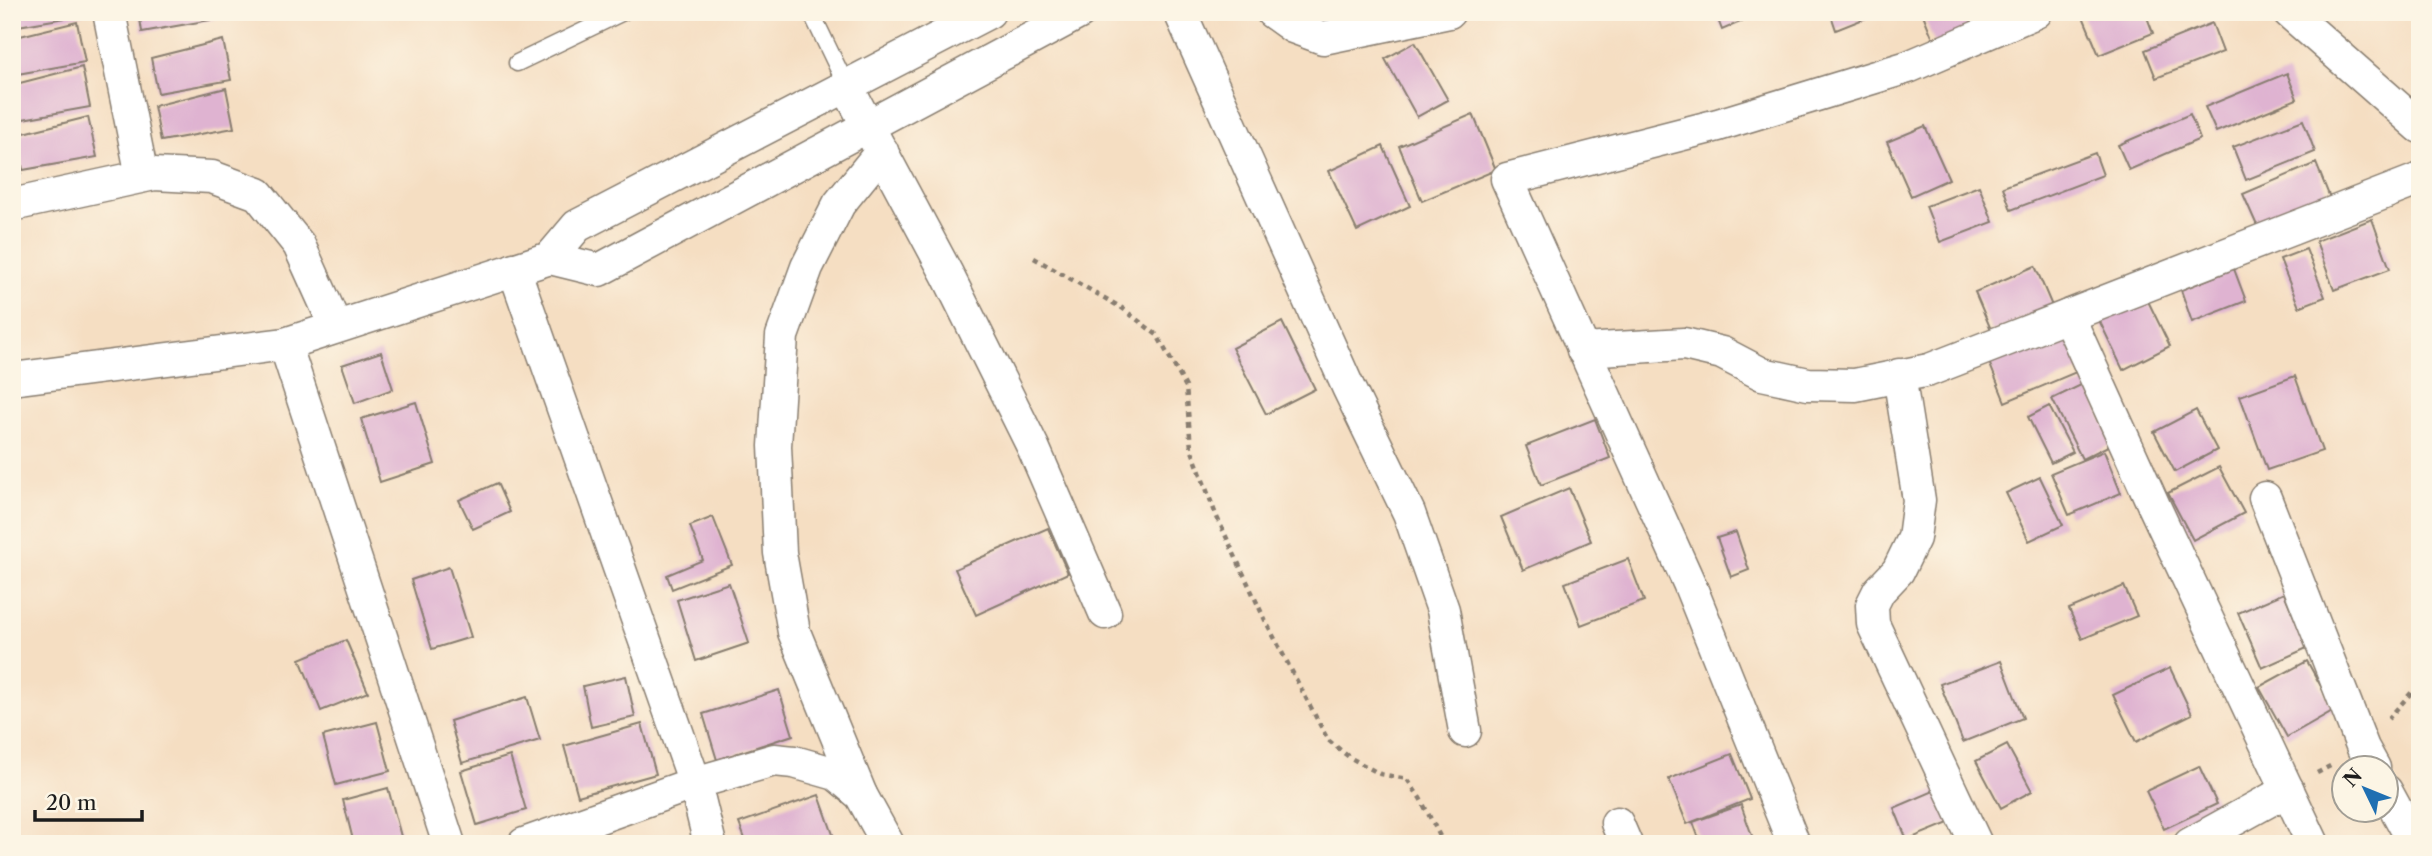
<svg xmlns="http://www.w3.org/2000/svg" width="2432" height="856" font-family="'Libre Caslon Text',serif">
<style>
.building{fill:#dfb3d1}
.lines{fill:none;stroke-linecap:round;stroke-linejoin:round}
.service-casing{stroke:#887d6f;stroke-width:19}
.minor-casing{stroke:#887d6f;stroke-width:35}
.path{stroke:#887d6f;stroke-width:4.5;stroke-dasharray:5 5;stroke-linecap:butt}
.service{stroke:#fff;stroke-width:16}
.minor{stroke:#fff;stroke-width:32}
</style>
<rect width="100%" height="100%" fill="#fcf5e5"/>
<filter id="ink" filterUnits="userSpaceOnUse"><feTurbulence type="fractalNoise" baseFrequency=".0143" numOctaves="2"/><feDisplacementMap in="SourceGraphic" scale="14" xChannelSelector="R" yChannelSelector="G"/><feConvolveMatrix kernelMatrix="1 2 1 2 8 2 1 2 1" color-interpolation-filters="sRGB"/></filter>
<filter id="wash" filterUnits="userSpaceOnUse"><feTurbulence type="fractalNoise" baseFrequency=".00686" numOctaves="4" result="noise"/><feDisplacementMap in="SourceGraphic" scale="28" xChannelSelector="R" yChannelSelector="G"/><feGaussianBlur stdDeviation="1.57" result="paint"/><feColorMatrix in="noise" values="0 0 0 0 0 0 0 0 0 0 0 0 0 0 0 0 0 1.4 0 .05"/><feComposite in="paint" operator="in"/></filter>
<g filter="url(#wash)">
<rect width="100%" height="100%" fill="#f5dec2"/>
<g id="blocks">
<g class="building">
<polygon points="12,12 83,12 83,15 12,27"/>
<polygon points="139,12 215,12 216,19 142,32"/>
<polygon points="1715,12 1763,12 1722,30"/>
<polygon points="1830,12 1881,12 1836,30"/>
<polygon points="1922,12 1968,12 1976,32 1937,49"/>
<polygon points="2086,12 2145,12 2153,33 2099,55 2082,14"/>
<polygon points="77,22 85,62 12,75 12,38"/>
<polygon points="2212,23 2223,52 2156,78 2145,50"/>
<polygon points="223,40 231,80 158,93 151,58"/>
<polygon points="1415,42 1448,100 1417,117 1385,59"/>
<polygon points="82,67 90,107 17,120 12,85"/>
<polygon points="2287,73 2297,99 2216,132 2205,107"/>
<polygon points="226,88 234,128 161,141 154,106"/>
<polygon points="1473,114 1496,170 1422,201 1399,146"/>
<polygon points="2190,114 2200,139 2129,170 2118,145"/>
<polygon points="88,117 97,157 23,170 16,135"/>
<polygon points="2303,120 2315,152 2246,180 2233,147"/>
<polygon points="1925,126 1949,179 1911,196 1887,142"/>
<polygon points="12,137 21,173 12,174"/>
<polygon points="1383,146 1410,206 1357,231 1329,171"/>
<polygon points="2095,153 2103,175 2011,210 2003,187"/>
<polygon points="2316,163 2330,198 2258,228 2243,194"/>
<polygon points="1979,186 1993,222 1940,242 1926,206"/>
<polygon points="2372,219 2390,269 2334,290 2316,241"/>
<polygon points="2306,249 2325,297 2299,307 2280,259"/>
<polygon points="2035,266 2052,306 1992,332 1975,292"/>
<polygon points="2234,269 2246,301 2192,322 2181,290"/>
<polygon points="2146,297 2170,346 2123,370 2099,320"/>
<polygon points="1282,322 1315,389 1266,414 1232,348"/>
<polygon points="2065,330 2081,370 2005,402 1989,362"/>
<polygon points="381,352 393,389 355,403 342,365"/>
<polygon points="2295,376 2322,451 2267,470 2240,396"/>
<polygon points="2085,383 2114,443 2082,459 2052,399"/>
<polygon points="416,402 435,464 380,482 361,419"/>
<polygon points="2049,406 2073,452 2051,463 2028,417"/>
<polygon points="2196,410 2217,450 2175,472 2154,432"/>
<polygon points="1595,419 1610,458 1541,485 1526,446"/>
<polygon points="2104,451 2121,493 2069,515 2051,473"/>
<polygon points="2219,467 2244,513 2193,540 2168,493"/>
<polygon points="2040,477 2063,525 2029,541 2006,493"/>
<polygon points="497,483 510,512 473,529 459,500"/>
<polygon points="1569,488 1591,541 1523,570 1501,517"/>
<polygon points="713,517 732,565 672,589 667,575 703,560 690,526"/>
<polygon points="1048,528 1068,573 976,615 955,569"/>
<polygon points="1736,532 1749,570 1731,577 1717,538"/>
<polygon points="1628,559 1644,601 1581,625 1565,583"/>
<polygon points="449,567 471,637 432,649 411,580"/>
<polygon points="729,583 749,643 696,661 677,600"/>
<polygon points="2124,586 2137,616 2082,639 2069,609"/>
<polygon points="2284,593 2307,648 2262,668 2238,613"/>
<polygon points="346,640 368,692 321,711 300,659"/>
<polygon points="2001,661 2023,718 1963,742 1940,684"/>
<polygon points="2307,661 2334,710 2287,737 2259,687"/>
<polygon points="2170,668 2192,714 2136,742 2113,695"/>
<polygon points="626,676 635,717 591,727 583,686"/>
<polygon points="779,690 793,735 717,760 703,714"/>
<polygon points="527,697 540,740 462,763 450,721"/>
<polygon points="377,722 390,771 336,785 323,736"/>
<polygon points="642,724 656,774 578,796 564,746"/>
<polygon points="2007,745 2032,791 2001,808 1976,761"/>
<polygon points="1732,754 1750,799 1687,824 1669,779"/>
<polygon points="510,756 526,810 477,825 461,771"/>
<polygon points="2199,766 2217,804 2164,829 2146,791"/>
<polygon points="1943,787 1956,820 1907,840 1894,808"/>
<polygon points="388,788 403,844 354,844 343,800"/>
<polygon points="819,795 836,843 747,844 739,823"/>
<polygon points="1741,805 1755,844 1701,844 1693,822"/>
</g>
</g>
</g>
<g filter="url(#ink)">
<use href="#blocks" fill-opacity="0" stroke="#887d6f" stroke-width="2"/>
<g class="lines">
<defs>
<g id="service">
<polyline points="811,12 847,87"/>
<polyline points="517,63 623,12"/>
</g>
<g id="minor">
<polyline points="109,12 142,176"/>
<polyline points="1180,12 1348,387 1409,513 1443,610 1465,731"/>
<polyline points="1272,12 1293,27 1323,38 1449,12"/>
<polyline points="2289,12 2420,127"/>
<polyline points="847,87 947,274 1033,447 1105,613"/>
<polyline points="12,205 154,174 212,177 258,194 299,245 336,327"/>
<polyline points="550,258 577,226 989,12"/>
<polyline points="514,269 695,783 710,844"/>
<polyline points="2068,316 2154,506 2313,844"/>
<polyline points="285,344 449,844"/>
<polyline points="1583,350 1684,344 1722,353 1762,374 1808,384 1855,385 1929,370 2420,179"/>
<polyline points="1899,375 1919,500 1914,538 1898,571 1879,591 1872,605 1873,624 1976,844"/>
<polyline points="12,379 285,344 550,258 599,270 1081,12"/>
<polyline points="2265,498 2363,748 2374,768"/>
<polyline points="2386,791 2415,844"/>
<polyline points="861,795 794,632 780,553 775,446 782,336 807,267 839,204 882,151"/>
<polyline points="1617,823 1626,844"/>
<polyline points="524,844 695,783 774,760 794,762 836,774 861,795 888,844"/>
<polyline points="1794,844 1689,583 1507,179 1718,125 1908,67 2036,12"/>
<polyline points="2190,844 2288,790"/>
</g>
</defs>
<use href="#service" class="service-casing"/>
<use href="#minor" class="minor-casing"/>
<g class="path">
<polyline points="1034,258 1122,308 1157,335 1186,387 1191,448 1216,515 1265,620 1328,740 1349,757 1380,774 1407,779 1420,798 1444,844"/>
<polyline points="2388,719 2420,683"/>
<polyline points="2317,773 2334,764"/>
</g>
<use href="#service" class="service"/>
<use href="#minor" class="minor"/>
</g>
</g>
<rect width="2432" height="856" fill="none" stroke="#fcf5e5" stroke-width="42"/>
<g transform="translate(2365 789) rotate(313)"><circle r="33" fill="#fcf5e5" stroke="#a29e95" stroke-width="2"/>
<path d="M0-5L12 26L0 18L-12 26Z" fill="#1f6fb2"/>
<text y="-10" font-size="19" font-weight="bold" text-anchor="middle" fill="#1c1c1c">N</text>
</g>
<path d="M35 810v10h107v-10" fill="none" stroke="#1c1c1c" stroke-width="3.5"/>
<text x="46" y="810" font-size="21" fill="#1c1c1c" stroke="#fcf5e5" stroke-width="5" paint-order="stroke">20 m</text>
</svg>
